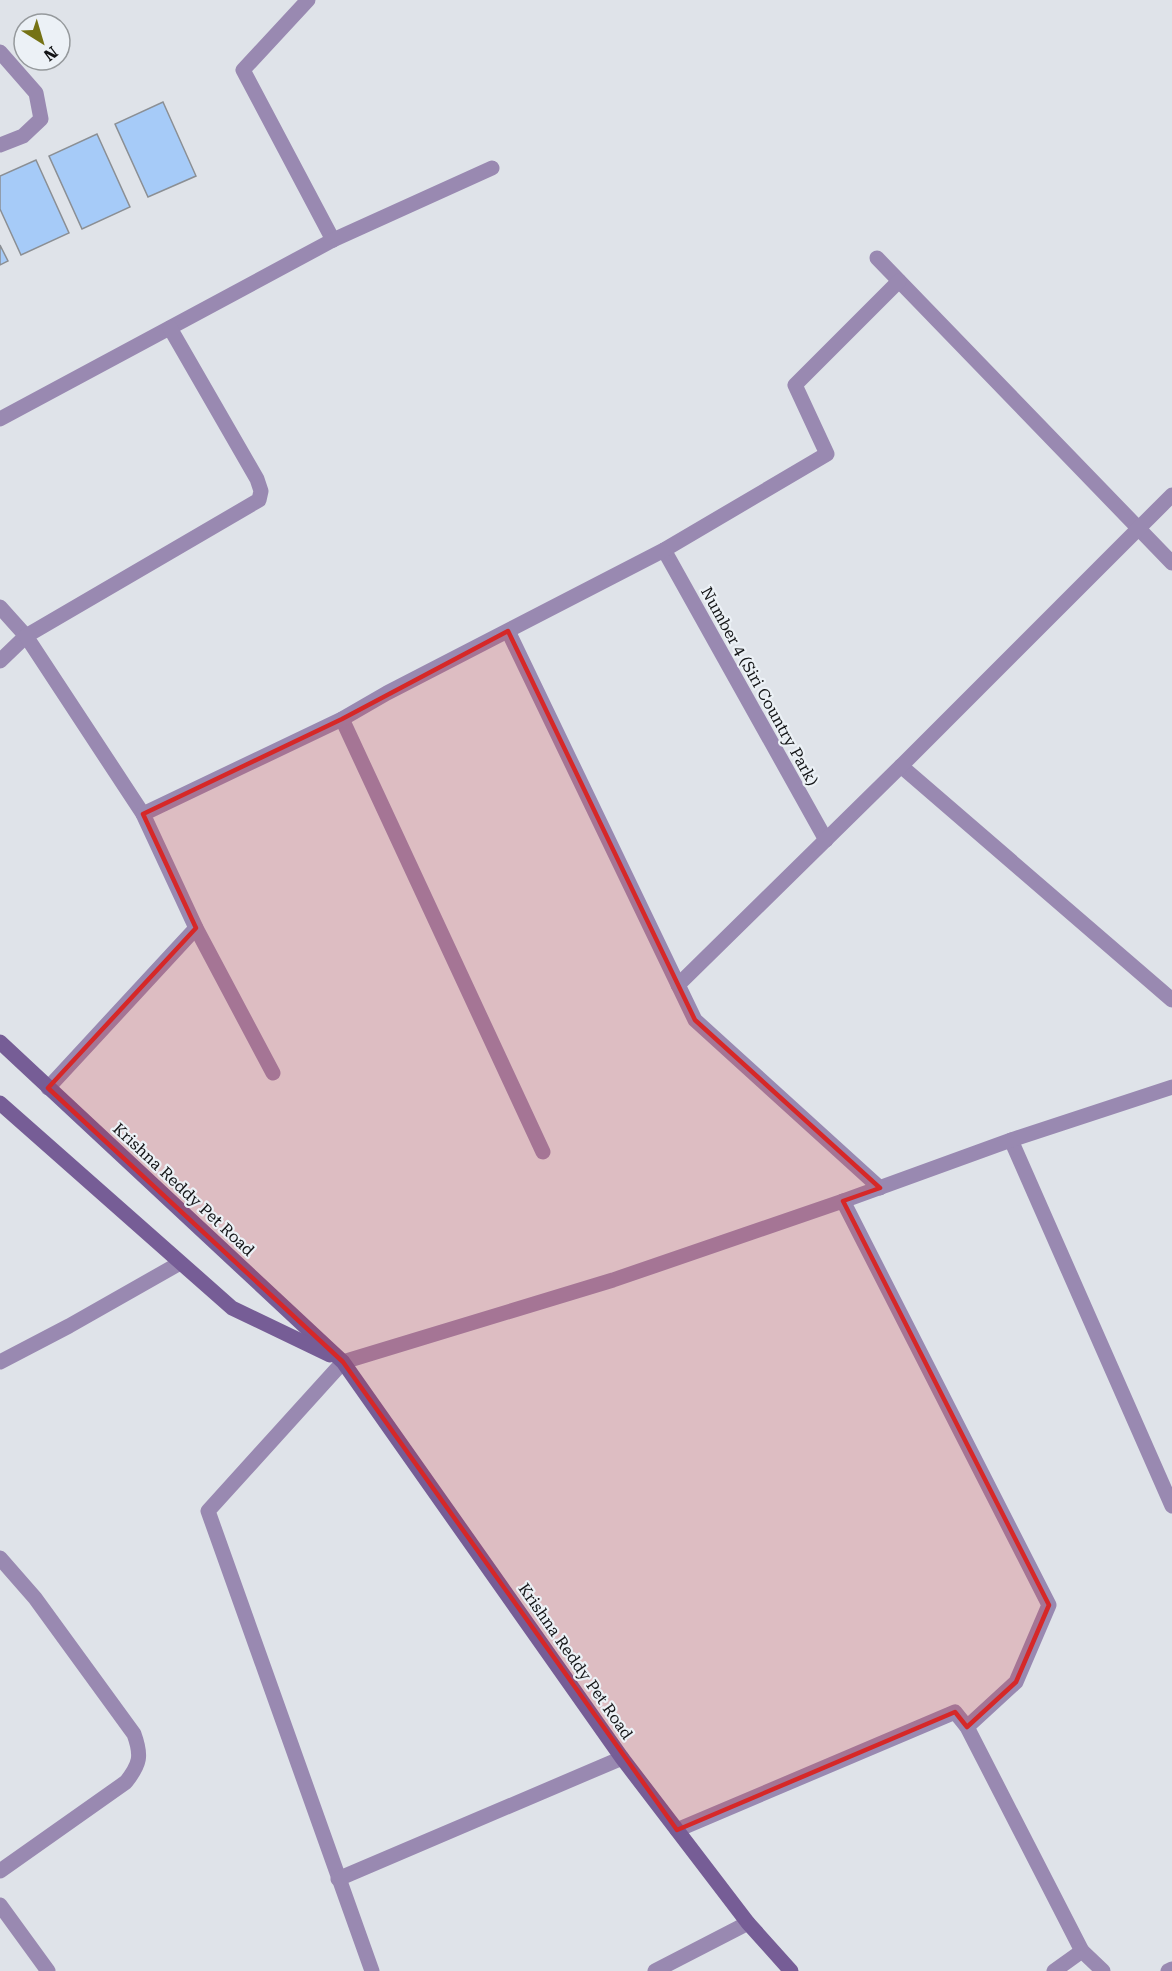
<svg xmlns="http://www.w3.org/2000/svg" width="1172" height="1971" font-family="'Roboto Serif',serif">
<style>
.building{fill:#a6cbf8;stroke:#8b8f94;stroke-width:1.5}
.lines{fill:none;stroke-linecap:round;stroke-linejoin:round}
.minor{stroke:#9989b1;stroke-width:15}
.tertiary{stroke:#9989b1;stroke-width:15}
.secondary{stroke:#765d96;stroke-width:15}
.marked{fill:#d62828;fill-opacity:0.2;stroke:#d62828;stroke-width:4.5;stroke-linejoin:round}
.labels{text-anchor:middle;stroke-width:4.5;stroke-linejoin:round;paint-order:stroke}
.street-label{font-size:16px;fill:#131416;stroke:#ecf1f6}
</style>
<rect width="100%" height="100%" fill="#dfe3e9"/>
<g class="building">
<polygon points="163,102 196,176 148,197 115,124"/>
<polygon points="97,134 130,207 82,229 49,156"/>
<polygon points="36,160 69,233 21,255 0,209 0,176"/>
<polygon points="0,245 8,261 0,265"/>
</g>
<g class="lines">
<g class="minor">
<polyline points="308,0 243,70 333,240"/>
<polyline points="0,52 36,93 41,119 23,136 0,145"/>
<polyline points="877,258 1172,563"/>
<polyline points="0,419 333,240 492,168"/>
<polyline points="664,550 826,840"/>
<polyline points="0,607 26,636 0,661"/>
<polyline points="508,631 695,1020 880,1188"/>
<polyline points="342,719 543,1152"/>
<polyline points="901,766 1172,1000"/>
<polyline points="143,814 26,636 259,500 261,491 257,479 170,328"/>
<polyline points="678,985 901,766 1172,495"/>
<polyline points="273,1073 196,928 143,814 342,719 387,693 664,550 827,454 795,385 899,281"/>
<polyline points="48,1088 196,928"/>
<polyline points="1011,1140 1172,1506"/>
<polyline points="843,1201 1049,1605 1016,1682 967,1727"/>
<polyline points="0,1362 69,1326 180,1263"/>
<polyline points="343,1362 208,1511 372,1971"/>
<path d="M0,1558l35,40 99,136c8,22 6,30 -8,48l-126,89"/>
<polyline points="677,1830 955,1712 967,1727 1082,1951"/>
<polyline points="338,1879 622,1758"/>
<polyline points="0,1905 48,1971"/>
<polyline points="655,1971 748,1923"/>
<polyline points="1054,1971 1082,1951 1103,1971"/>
<polyline points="1168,1971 1172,1969"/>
</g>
<polyline class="tertiary" points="343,1362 613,1280 843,1201 1011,1140 1172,1087"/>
<g class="secondary">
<polyline points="0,1042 343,1362 622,1758 748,1923 791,1971"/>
<polyline points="0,1103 232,1308 330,1355"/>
</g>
</g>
<path class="marked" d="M508,631l187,389 185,168 -37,13 206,404 -33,77 -49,45 -12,-15 -278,118 -334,-468 -295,-274 148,-160 -53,-114 199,-95z"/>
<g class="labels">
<g class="street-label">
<text transform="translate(760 686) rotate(61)" y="6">Number 4 (Siri Country Park)</text>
<text transform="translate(184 1189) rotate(43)" y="6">Krishna Reddy Pet Road</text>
<text transform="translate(576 1661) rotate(55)" y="6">Krishna Reddy Pet Road</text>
</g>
</g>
<g transform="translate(42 42) rotate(143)"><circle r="28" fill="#ecf1f6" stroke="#95999c" stroke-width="1.5"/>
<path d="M0-4.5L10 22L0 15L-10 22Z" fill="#757214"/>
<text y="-9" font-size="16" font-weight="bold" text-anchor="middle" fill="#131416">N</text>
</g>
</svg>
